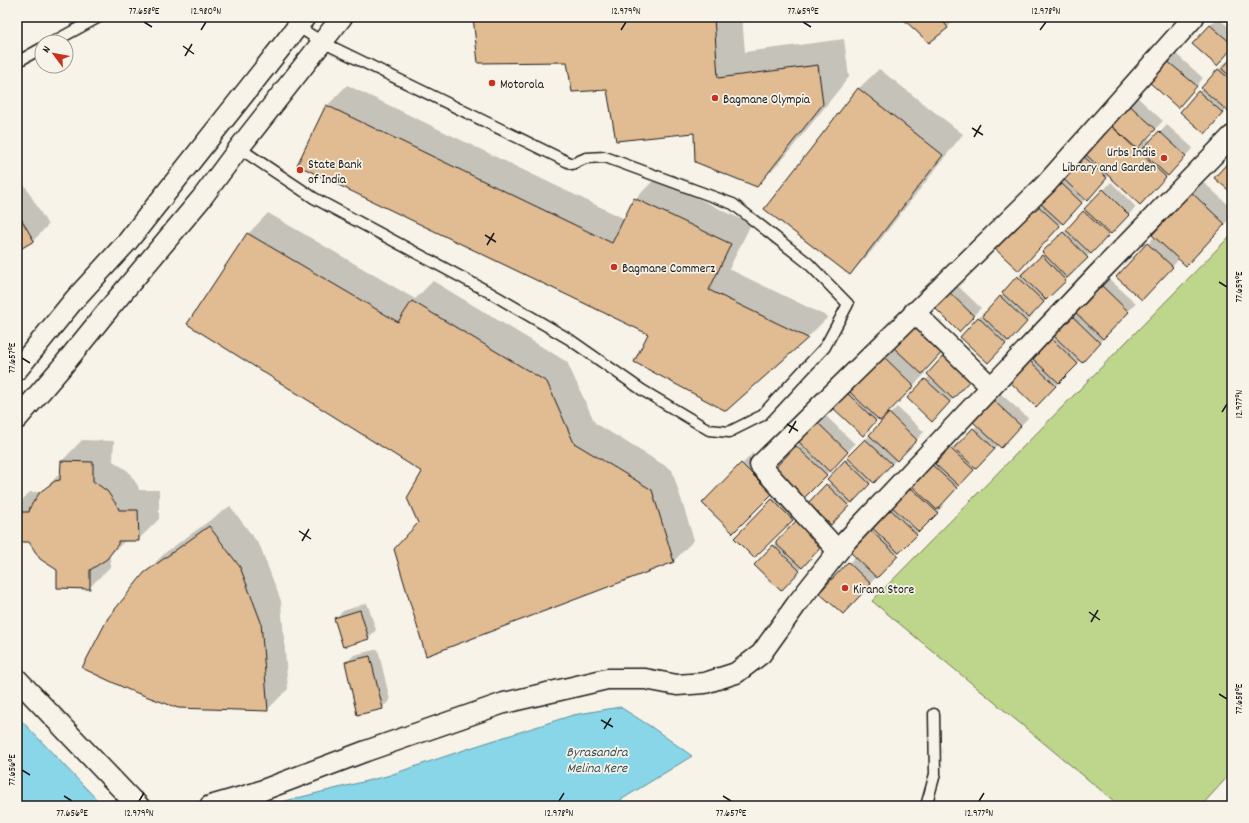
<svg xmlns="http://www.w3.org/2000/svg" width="1249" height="823" font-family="Dekko,sans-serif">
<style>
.green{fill:#bed68c;stroke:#6d7954}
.water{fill:#89d6e9;stroke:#5d8c97}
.shadow{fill:#0003}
.building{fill:#e1bb92;stroke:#1c1c1c}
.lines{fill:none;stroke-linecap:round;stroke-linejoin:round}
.service-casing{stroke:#1c1c1c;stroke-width:13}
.minor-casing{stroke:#1c1c1c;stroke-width:23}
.service{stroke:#f7f3e8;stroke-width:10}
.minor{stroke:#f7f3e8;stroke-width:20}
.ticks{fill:none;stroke:#1c1c1c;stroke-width:1.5}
.poi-dot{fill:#c8321e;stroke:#f7f3e8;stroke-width:1.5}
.labels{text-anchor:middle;stroke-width:3.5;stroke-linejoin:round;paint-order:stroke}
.poi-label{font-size:13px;fill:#1c1c1c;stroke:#f7f3e8;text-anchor:start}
.water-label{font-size:14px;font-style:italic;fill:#3d545a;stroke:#f7f3e8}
.neatline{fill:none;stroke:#1c1c1c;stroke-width:1.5}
.ticks-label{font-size:10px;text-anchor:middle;fill:#1c1c1c}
</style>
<rect width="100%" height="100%" fill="#f7f3e8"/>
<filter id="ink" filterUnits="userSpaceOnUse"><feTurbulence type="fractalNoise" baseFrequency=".025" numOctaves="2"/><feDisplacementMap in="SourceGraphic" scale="8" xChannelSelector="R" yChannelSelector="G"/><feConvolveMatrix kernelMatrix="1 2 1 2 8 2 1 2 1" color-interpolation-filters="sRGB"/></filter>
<g filter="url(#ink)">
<polygon class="green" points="1232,234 1232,772 1201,806 1120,806 872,601"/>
<g class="water">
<polygon points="620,707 650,726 692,756 611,806 274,806 285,801 387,776 470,748 573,715"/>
<polygon points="17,716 103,806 17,806"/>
</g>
<g class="shadow">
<polygon points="474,17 742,17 745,52 844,39 849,77 783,159 757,185 695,132 608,89 568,61"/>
<polygon points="902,17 957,17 948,27 929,41"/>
<polygon points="1218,18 1232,30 1232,48 1210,25"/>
<polygon points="1175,53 1203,78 1186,99 1150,81"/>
<polygon points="1232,58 1232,110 1226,109 1213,125 1199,92 1219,69 1226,62 1228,63"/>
<polygon points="879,69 963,134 870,253 850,274 858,89"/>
<polygon points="347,85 625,219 635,199 656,178 751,224 729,269 828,317 808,337 726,409 649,334 327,106"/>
<polygon points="1136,96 1163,121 1147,137 1151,142 1167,125 1193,148 1175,167 1151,192 1109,175 1094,192 1086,198 1063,222 1030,258 994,247"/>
<polygon points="17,172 48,225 34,240 17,250"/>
<polygon points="1111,182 1136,207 1072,272 1073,273 1033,313 1034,314 988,362 978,318 986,311 987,312 1025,269 1027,271 1045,253 1044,252 1087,209 1086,209"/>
<polygon points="1203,182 1232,208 1232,216 1198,254 1179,259 1150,291 1148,244 1191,193"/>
<polygon points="268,213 415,299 433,281 567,362 595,423 672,470 694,540 674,561 419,524 423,472 248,234"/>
<polygon points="1109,279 1136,303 1089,354 1080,360 1044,398 1030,360 1038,354"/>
<polygon points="957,285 981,308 959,330 950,293"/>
<polygon points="895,345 925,374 891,408 878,418 863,435 834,408"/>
<polygon points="930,376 957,394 940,413 908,398"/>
<polygon points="1000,393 1028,418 1008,439 998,445 976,467 942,503 944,505 850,605 849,563 856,556 849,550 937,455 941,459 959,441 960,443 978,425 993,400"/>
<polygon points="897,407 924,432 882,474 873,480 831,523 810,503 831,481 828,478"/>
<polygon points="826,416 855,444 812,489 775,469"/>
<polygon points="82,440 114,441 113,461 128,471 138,486 139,490 159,490 159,519 138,540 126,540 110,555 110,567 89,588 58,570 30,541 17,541 17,505 30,492 42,492 61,472 62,461"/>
<polygon points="753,453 783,482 733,532 704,503"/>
<polygon points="780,492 799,512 754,557 735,538"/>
<polygon points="230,506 260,546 281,601 288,689 267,710 145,573 166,552"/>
<polygon points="804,514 829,538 781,590 755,565"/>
<polygon points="367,603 376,630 368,638 335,619 343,611"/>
<polygon points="378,649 390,700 382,708 346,663 354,655"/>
</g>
<g class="building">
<polygon points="473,17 714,17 718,78 818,65 823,104 757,187 695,162 694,133 616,141 607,90 572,92 567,62 478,63"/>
<polygon points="901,17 940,17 948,28 929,43"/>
<polygon points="1210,25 1232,44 1232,48 1217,66 1192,44"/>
<polygon points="1232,57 1232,78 1222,69"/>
<polygon points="1166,60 1197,86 1178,108 1148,81"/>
<polygon points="1218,69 1232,81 1232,111 1230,113 1201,88"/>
<polygon points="858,88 943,155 850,275 764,209"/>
<polygon points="1198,91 1223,113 1205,134 1180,112"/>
<polygon points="1127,103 1156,129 1137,149 1109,123"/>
<polygon points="326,105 612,243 634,198 731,244 709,290 808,338 726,411 634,362 648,334 297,165"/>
<polygon points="1108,123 1166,177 1140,205 1082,151"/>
<polygon points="1159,131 1186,156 1168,176 1141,151"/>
<polygon points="1079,152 1107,178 1087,201 1059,175"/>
<polygon points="1232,158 1232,193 1214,178"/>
<polygon points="1059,181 1082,203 1063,224 1040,203"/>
<polygon points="1103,189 1129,215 1111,234 1084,209"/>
<polygon points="1191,192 1225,224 1186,266 1152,235"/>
<polygon points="1034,202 1060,226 1019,271 993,247"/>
<polygon points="1083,211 1109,235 1091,254 1066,230"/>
<polygon points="17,212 34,241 17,251"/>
<polygon points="1063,232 1088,258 1067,278 1042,252"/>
<polygon points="247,233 398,322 412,301 547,382 574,443 652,490 674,562 426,656 394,549 418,523 407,498 422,472 187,324"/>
<polygon points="1147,243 1173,267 1142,300 1116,277"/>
<polygon points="1042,255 1066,281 1046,300 1021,275"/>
<polygon points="1017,276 1044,302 1029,318 1002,293"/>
<polygon points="1101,285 1129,312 1103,339 1076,313"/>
<polygon points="949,292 974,316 959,332 935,308"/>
<polygon points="1000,296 1027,322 1009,342 982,316"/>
<polygon points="1072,316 1100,343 1082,363 1054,336"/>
<polygon points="978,317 1006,344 988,363 960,337"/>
<polygon points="916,323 944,350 922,374 893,347"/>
<polygon points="1051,338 1078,364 1059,383 1032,358"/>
<polygon points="947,352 973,377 953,399 927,374"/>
<polygon points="883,356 914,386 880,421 849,391"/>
<polygon points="1029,360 1056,386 1036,407 1009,381"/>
<polygon points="925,379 950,402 932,422 907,398"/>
<polygon points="847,393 876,421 863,436 833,408"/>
<polygon points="992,399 1021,426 1001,448 972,421"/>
<polygon points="889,413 917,440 897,461 869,435"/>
<polygon points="818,423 848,452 830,472 799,442"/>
<polygon points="973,428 995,449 976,469 954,448"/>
<polygon points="865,439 892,464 874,483 847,457"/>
<polygon points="796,446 827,475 804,498 774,469"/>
<polygon points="950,448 974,470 959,486 935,464"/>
<polygon points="845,460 870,484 852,503 827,479"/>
<polygon points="61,461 93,462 93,481 107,491 118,507 119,510 138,510 139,541 118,541 118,544 107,559 90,570 90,589 57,588 57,570 40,559 29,542 17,542 17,512 29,512 30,507 40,492 55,481 60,480"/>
<polygon points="929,462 957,488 937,510 909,483"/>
<polygon points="741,463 772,494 733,533 702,503"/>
<polygon points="826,484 849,506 831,525 808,503"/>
<polygon points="908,485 938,513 919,532 889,504"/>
<polygon points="772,499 793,520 754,558 734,538"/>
<polygon points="887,506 917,535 899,553 869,525"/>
<polygon points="796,521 822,546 802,568 775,543"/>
<polygon points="209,526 240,567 261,622 268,711 178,708 129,690 82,668 108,618 144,573"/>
<polygon points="868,528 898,556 877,578 848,550"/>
<polygon points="773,545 800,571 781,591 754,565"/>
<polygon points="848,562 871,584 843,614 819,593"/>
<polygon points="360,610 369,639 343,647 334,618"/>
<polygon points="370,656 383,709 357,715 345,662"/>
</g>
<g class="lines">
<defs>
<g id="service">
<polyline points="53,42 99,17"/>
<polyline points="17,62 42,48"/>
<polyline points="239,148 314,198 487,291 569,339 642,390 709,430 729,432 761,416 825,347 848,304 808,263 733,204 605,157 586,158 572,164 322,42 297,26"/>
<polyline points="926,806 935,774 934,714"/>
</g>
<g id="minor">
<polyline points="914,312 991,387"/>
<polyline points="17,370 74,300 128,241 305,17"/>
<polyline points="17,419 61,368 108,310 201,199 239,148 342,17"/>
<polyline points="838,551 760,465 1046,184 1194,17"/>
<polyline points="17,679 131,799 139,806"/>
<polyline points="210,806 255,793 366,751 504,703 607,679 645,679 677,685 705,683 736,673 761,654 796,605 847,540 1096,276 1232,136"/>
</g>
</defs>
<use href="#service" class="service-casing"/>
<use href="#minor" class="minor-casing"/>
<use href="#service" class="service"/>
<use href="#minor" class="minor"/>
</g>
</g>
<path class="ticks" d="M144,22l8,5M803,22l8,5M201,30l5,-8M621,30l5,-8M1040,30l6,-8M183,46l11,8M185,56l7,-12M972,128l11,7M974,137l7,-12M485,235l11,7M487,245l7,-12M1219,282l8,5M22,358l8,5M1222,412l5,-8M787,424l11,7M789,433l7,-12M299,531l12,8M302,541l7,-12M1089,612l11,8M1091,622l7,-12M1219,694l8,5M601,720l12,7M604,729l7,-11M22,770l8,5M64,796l8,5M723,796l8,5M139,801l5,-8M559,801l5,-8M979,801l5,-8"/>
<g class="poi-dot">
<circle cx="492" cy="83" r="4"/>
<circle cx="715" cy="98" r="4"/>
<circle cx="1164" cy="158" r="4"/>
<circle cx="300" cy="170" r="4"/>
<circle cx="614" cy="267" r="4"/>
<circle cx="845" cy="588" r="4"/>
</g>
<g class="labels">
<g class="poi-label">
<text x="500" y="88">Motorola</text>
<text x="723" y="103">Bagmane Olympia</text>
<text x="1156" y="156" text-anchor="end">Urbs Indis<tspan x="1156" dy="15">Library and Garden</tspan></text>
<text x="308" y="168">State Bank<tspan x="308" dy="15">of India</tspan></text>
<text x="622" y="272">Bagmane Commerz</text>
<text x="853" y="593">Kirana Store</text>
</g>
<g class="water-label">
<text x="597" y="756">Byrasandra<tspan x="597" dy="16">Melina Kere</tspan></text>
</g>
</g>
<rect width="1249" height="823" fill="none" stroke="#f7f3e8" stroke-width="44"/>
<g transform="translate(54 54) rotate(302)"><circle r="19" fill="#f7f3e8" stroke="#9f9d96"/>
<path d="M0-3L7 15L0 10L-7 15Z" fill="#c8321e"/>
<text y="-6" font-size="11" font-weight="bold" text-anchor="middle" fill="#1c1c1c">N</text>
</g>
<rect x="22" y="22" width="1205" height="779" class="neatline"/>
<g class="ticks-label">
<text x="144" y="14">77.658°E</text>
<text x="206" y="14">12.980°N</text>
<text x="626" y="14">12.979°N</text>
<text x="803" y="14">77.659°E</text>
<text x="1046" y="14">12.978°N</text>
<text transform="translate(1238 287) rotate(-90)" y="4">77.659°E</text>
<text transform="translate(11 358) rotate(-90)" y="4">77.657°E</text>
<text transform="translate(1238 404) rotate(-90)" y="4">12.977°N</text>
<text transform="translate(1238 699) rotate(-90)" y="4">77.658°E</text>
<text transform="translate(11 770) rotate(-90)" y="4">77.656°E</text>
<text x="72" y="816">77.656°E</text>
<text x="139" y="816">12.979°N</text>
<text x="559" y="816">12.978°N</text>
<text x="731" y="816">77.657°E</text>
<text x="979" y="816">12.977°N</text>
</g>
</svg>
